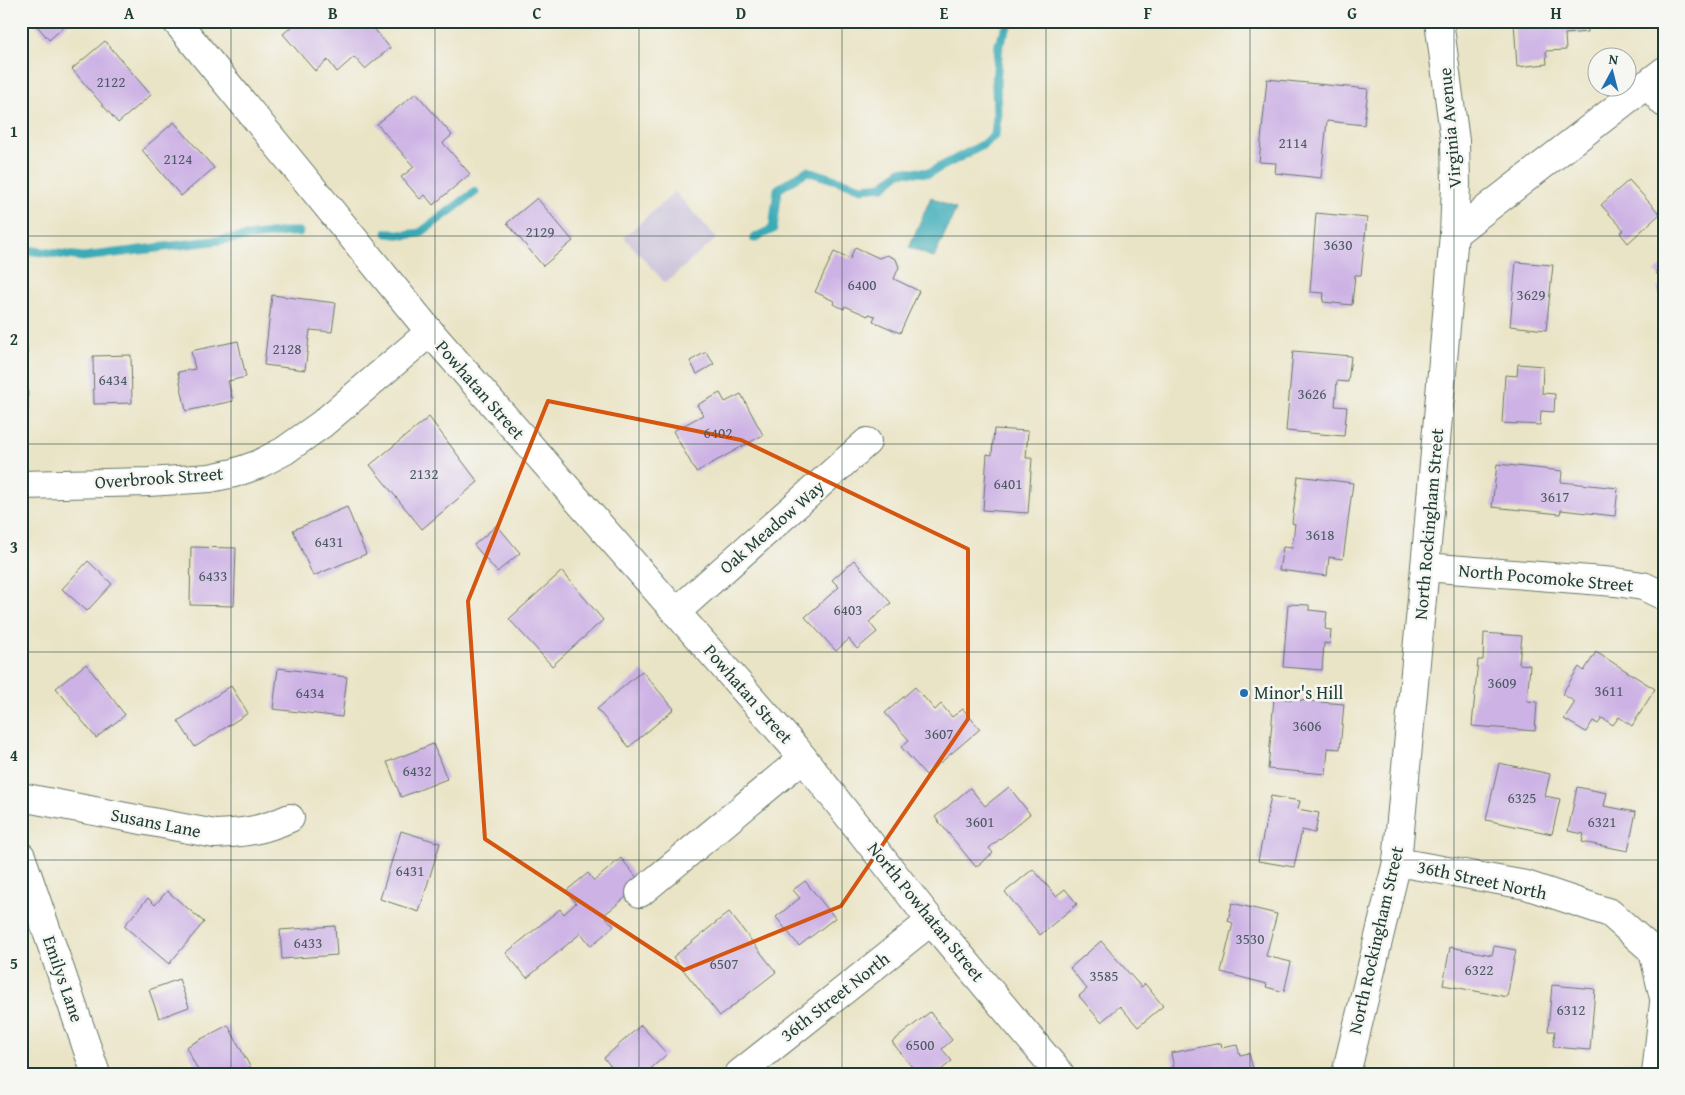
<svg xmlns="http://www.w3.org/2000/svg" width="1685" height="1095" font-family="'Gentium Book Plus',serif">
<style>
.industrial{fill:#c8bfd8}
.water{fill:#3babb7;stroke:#2d7476}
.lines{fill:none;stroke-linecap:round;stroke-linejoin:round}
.stream{stroke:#3babb7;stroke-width:9}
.building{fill:#cdb3e5}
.minor-casing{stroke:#667767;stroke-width:30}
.minor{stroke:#fff;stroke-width:28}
.marked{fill:none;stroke:#d45610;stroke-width:4;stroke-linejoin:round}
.grid{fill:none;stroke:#1f3d34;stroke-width:1;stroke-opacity:0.55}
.poi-dot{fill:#1f6fb2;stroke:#f6f6f2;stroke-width:2}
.labels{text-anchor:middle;stroke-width:5;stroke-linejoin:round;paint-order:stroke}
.number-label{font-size:15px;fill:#4a5a60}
.street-label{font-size:18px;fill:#1f3d34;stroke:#f6f6f2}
.poi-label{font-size:18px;fill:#1f3d34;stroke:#f6f6f2;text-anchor:start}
.neatline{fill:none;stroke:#1f3d34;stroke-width:2}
.grid-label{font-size:16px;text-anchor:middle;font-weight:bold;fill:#1f3d34}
</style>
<rect width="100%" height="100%" fill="#f6f6f2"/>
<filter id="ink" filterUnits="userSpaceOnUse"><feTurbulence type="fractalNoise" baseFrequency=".02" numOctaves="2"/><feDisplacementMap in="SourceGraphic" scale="10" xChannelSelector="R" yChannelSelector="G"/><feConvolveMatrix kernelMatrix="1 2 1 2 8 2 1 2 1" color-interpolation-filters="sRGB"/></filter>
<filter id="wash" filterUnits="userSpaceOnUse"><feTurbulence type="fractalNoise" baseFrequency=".0096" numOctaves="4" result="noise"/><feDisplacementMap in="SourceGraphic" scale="20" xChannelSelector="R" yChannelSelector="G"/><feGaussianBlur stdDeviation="1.12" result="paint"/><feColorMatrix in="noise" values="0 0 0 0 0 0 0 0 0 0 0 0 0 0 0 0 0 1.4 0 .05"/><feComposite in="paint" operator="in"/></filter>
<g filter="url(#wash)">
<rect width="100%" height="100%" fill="#eae4c6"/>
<polygon class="industrial" points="675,192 717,238 665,283 624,237"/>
<polygon class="water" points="931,197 956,209 934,258 909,247"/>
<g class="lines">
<g class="stream">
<polyline points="387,233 405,235 420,233 475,192"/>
<polyline points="754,238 773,229 778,189 807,171 862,188 883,186 901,171 929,173 981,146 995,135 997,117 996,83 999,44 1010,21"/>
<polyline points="21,255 26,250 83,257 286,232 299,232"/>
</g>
</g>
<g id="blocks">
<g class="building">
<polygon points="33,21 71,21 49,40"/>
<polygon points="298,21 368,21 390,48 365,69 354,57 337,72 328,60 315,71 283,34"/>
<polygon points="1514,21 1587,21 1588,32 1565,34 1566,50 1546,51 1547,64 1517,67"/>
<polygon points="105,41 151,95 118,123 72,69"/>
<polygon points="1267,79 1368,89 1364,125 1327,121 1321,178 1275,173 1276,163 1259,162"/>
<polygon points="416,93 452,135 443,143 470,174 433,205 425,195 420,199 401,177 414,167 377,124"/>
<polygon points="174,122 214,168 181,196 142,150"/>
<polygon points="1629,180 1660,214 1628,243 1620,233 1624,230 1601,205"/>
<polygon points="537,198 573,241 543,266 507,223"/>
<polygon points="1316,213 1367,218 1361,275 1355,275 1352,305 1323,302 1324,293 1310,292"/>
<polygon points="855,247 879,258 887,255 896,259 899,267 894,279 919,291 900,333 873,321 875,316 869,314 868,316 845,306 844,309 833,304 834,301 815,292 834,252 850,259"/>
<polygon points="1516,262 1553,265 1546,330 1510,326"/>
<polygon points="1664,264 1664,281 1655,272"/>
<polygon points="1664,283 1664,296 1657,288"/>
<polygon points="272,295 336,303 332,332 310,330 305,370 264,365"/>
<polygon points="238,341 246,377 228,381 233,401 186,411 178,372 195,369 191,351"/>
<polygon points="21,348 27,348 28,411 21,411"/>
<polygon points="1293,351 1351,356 1348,382 1337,381 1335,406 1347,407 1344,436 1286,431"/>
<polygon points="706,352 714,364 697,374 690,361"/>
<polygon points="131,355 132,403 94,404 93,356"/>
<polygon points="1518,364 1543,366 1542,393 1555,394 1554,412 1541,411 1540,425 1502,423 1505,375 1517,376"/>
<polygon points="720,393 725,402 741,394 763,435 696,472 673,431 703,415 697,405"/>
<polygon points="429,417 478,482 422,529 370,465"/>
<polygon points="994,429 1028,431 1026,458 1032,458 1028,513 983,510 987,454 992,455"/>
<polygon points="1497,464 1562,471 1561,482 1618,488 1615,516 1561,510 1560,514 1492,507"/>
<polygon points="1298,476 1353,483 1343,559 1329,557 1327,576 1279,570 1283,547 1292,548 1295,524 1292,523"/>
<polygon points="347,507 366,554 313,576 293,530"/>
<polygon points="497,525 520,553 497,572 474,545"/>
<polygon points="191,547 236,548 234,606 190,605"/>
<polygon points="854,560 891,603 869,622 877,632 857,649 849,639 836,651 805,617 839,587 832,580"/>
<polygon points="88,561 112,584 87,611 62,589"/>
<polygon points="562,571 603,620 552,666 509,619"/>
<polygon points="1288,604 1309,605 1309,610 1327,612 1325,629 1331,630 1330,644 1324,643 1322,670 1283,667"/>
<polygon points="1484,633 1522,636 1519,664 1530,665 1527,701 1537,702 1535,731 1472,726 1478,660 1483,660"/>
<polygon points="1596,652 1655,689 1632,726 1619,717 1613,725 1602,718 1598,724 1593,721 1586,732 1564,719 1575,702 1562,694 1579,667 1584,671"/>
<polygon points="86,664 125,715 96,738 56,688"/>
<polygon points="278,668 347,677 342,717 273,709"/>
<polygon points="642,671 674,709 629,747 597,709"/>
<polygon points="231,686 248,713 195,747 178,721"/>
<polygon points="915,687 935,710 941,704 952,717 963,709 980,729 926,775 901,747 909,740 885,713"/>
<polygon points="1274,698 1344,704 1340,749 1328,748 1326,774 1268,769"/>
<polygon points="433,744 447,779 401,797 387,762"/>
<polygon points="1499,763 1550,774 1545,796 1560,799 1552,834 1486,820"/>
<polygon points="1009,787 1030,814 989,848 993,853 976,867 935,817 970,788 985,806"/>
<polygon points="1577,787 1607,793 1604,806 1636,812 1628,851 1582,842 1584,834 1568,831"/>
<polygon points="1271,796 1300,801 1298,809 1319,813 1315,833 1302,830 1294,867 1258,861"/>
<polygon points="401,831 440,843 419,912 380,899"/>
<polygon points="621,858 642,884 604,915 614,926 591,946 581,933 527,978 506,953 560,909 564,914 576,903 566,891 588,873 594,881"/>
<polygon points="1033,869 1056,896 1065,889 1077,904 1040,935 1005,892"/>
<polygon points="805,881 835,918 799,946 776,917 800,898 793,890"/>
<polygon points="167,891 204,922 169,964 124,926 148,898 155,905"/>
<polygon points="1232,903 1277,914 1266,956 1291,962 1284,992 1266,987 1267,984 1221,972 1233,923 1228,921"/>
<polygon points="729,912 776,972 720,1016 673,957"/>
<polygon points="335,926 337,955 282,959 280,930"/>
<polygon points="1101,941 1141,987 1145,984 1163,1006 1138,1027 1120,1006 1101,1022 1079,996 1087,989 1070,968"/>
<polygon points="1494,946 1516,950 1507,997 1443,985 1450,947 1492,955"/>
<polygon points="179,979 189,1007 159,1018 149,990"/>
<polygon points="1552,985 1595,989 1590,1050 1553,1047 1555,1031 1548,1031"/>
<polygon points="930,1012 952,1040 942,1049 952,1061 936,1074 904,1074 912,1067 892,1042"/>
<polygon points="228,1025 254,1074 200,1074 186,1047"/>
<polygon points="641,1025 667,1054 645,1074 617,1074 604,1058"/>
<polygon points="1221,1043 1222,1048 1237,1045 1240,1055 1249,1053 1254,1074 1175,1074 1171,1053"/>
</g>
</g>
</g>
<g filter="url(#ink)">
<use href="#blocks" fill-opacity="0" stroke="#667767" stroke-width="1"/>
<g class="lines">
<defs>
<g id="minor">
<polyline points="176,21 430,332 796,749 931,921 1060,1074"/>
<polyline points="1647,84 1664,103"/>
<polyline points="1454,234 1664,71"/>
<polyline points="21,485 148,482 210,478 234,473 257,465 284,451 322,424 430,332"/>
<polyline points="1425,567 1615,582 1643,586 1664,596"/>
<polyline points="676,612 867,442"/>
<path d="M21,797l194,37c29,-1 48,-4 75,-16"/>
<polyline points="21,856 96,1074"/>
<polyline points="1397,862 1526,885 1610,913 1653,951 1664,998"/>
<polyline points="640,893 803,758"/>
<polyline points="739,1074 931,921"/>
<polyline points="1346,1074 1397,862 1425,567 1454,234 1456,184 1455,141 1439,21"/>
<polyline points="1656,1074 1664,1003"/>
</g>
</defs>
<use href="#minor" class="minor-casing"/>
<use href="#minor" class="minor"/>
</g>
</g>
<path class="marked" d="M548,401l193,39 227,109v170l-127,187 -157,64 -199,-131 -17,-238z"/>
<path class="grid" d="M231,21v1053M435,21v1053M639,21v1053M842,21v1053M1046,21v1053M1250,21v1053M1454,21v1053M21,236h1643M21,444h1643M21,652h1643M21,860h1643"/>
<circle class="poi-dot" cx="1244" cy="693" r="5"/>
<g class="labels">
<g class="number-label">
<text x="111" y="87">2122</text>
<text x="1293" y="148">2114</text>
<text x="178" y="164">2124</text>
<text x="540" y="237">2129</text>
<text x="1338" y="250">3630</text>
<text x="862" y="290">6400</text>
<text x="1531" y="300">3629</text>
<text x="287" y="354">2128</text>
<text x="113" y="385">6434</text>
<text x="1312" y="399">3626</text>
<text x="718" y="438">6402</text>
<text x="424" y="479">2132</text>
<text x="1008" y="489">6401</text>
<text x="1555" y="502">3617</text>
<text x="1320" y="540">3618</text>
<text x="329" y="547">6431</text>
<text x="213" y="581">6433</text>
<text x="848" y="615">6403</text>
<text x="1502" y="688">3609</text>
<text x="1609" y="696">3611</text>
<text x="310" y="698">6434</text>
<text x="1307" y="731">3606</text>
<text x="939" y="739">3607</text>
<text x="417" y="776">6432</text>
<text x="1522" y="803">6325</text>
<text x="980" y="827">3601</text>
<text x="1602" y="827">6321</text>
<text x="410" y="876">6431</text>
<text x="1250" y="944">3530</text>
<text x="308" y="948">6433</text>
<text x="724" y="969">6507</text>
<text x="1479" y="975">6322</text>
<text x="1104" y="981">3585</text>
<text x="1571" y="1015">6312</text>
<text x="920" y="1050">6500</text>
</g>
<g class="street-label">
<text transform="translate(1450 128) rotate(-95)" y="6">Virginia Avenue</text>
<text transform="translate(480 390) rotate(49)" y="6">Powhatan Street</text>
<text transform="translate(159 478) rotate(-4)" y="6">Overbrook Street</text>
<text transform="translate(1429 524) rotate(-85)" y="6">North Rockingham Street</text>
<text transform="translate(772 527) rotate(-41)" y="6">Oak Meadow Way</text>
<text transform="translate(1546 578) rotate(5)" y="6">North Pocomoke Street</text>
<text transform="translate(748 694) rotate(49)" y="6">Powhatan Street</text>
<text transform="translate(156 823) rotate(11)" y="6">Susans Lane</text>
<text transform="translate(1482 880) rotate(12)" y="6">36th Street North</text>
<text transform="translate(926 912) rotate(51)" y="6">North Powhatan Street</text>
<text transform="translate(1376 940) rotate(-77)" y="6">North Rockingham Street</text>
<text transform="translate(63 979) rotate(71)" y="6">Emilys Lane</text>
<text transform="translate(835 997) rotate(-38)" y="6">36th Street North</text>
</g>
<g class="poi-label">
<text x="1254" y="699">Minor's Hill</text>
</g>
</g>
<rect width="1685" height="1095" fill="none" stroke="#f6f6f2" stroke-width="55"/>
<g transform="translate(1612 72) rotate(7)"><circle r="24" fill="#f6f6f2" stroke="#a0aca6"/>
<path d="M0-4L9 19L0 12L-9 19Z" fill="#1f6fb2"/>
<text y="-8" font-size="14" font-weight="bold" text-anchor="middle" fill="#1f3d34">N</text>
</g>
<rect x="28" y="28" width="1630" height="1040" class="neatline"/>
<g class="grid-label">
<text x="129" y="19">A</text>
<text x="333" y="19">B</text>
<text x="537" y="19">C</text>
<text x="741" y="19">D</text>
<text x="944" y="19">E</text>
<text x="1148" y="19">F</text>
<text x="1352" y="19">G</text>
<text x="1556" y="19">H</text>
<text x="14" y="137">1</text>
<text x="14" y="345">2</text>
<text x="14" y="553">3</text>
<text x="14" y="761">4</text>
<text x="14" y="969">5</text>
</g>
</svg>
